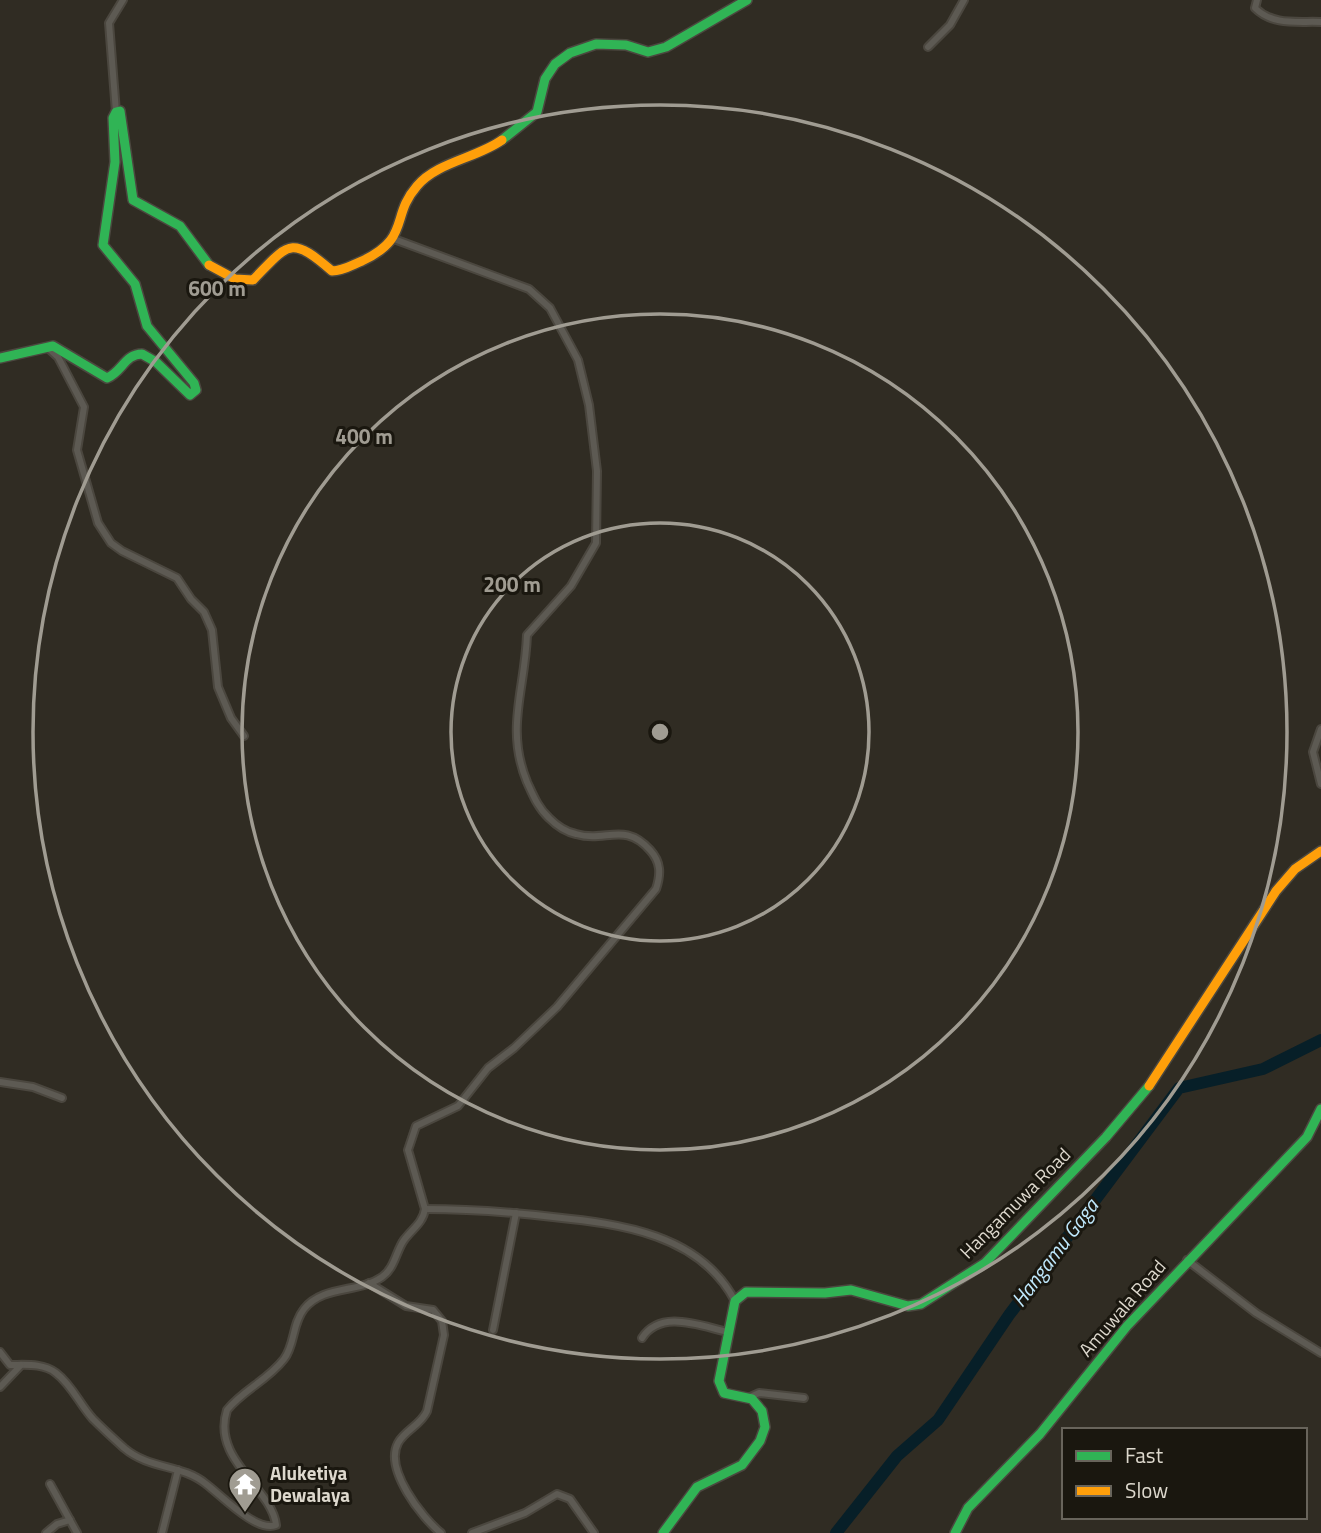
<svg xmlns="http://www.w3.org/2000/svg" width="1321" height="1533" font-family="'Titillium Web',sans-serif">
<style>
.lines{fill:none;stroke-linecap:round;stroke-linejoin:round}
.river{stroke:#071f28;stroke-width:12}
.street-casing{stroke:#4b473f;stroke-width:10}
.fast-casing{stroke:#4b473f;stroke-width:12}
.slow-casing{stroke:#4b473f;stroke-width:12}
.street{stroke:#5d5a53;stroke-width:6}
.fast{stroke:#30b455;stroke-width:9}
.slow{stroke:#ff9f0a;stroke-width:9}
.ring{fill:none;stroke:#a09c92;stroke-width:3.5}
.labels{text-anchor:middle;stroke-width:6;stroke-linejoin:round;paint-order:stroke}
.street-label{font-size:19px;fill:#ddd8cd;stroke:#1a170f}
.poi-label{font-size:19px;font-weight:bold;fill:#ddd8cd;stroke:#1a170f;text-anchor:start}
.water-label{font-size:21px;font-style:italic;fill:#bfe8fc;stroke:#1a170f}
.centre{fill:#a09c92;stroke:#1a170f;stroke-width:3.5}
.ring-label{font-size:21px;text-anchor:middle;font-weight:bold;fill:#a09c92;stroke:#1a170f;stroke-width:6;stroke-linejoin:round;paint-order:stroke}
</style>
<rect width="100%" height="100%" fill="#302c23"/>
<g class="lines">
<polyline class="river" points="836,1533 897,1456 938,1420 1009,1315 1179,1088 1263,1069 1321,1040"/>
<defs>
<g id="street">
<path d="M1257,0l-2,8c18,18 43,13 66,14"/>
<polyline points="928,47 950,25 964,0"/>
<polyline points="116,112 109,23 123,0"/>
<polyline points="47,347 58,357 84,407 77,450 98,523 111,543 122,551 177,578 191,599 204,612 212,630 218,687 231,718 244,736"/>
<polyline points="1321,729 1313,752 1321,784"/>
<polyline points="0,1082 33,1087 62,1098"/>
<path d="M425,1209c43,0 85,3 128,8 68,7 147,17 182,84"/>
<polyline points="1187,1260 1256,1313 1321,1353"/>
<path d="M369,1283l37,23 27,4 9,11 2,14 -17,76c-6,14 -22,19 -29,32 -14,26 24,75 43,90"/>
<polyline points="493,1330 516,1213"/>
<path d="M642,1338c19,-29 58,-12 86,-6"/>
<path d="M0,1352l10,13c16,0 33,-2 46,8 16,12 24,32 37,46 10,10 21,20 31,29 26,22 58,16 82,36 16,12 51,49 70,41 -4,-37 -65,-65 -49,-115 16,-20 41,-30 57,-51 11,-14 8,-35 20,-50 19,-24 55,-16 78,-32 13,-9 14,-26 22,-37 8,-11 19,-17 21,-31l-17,-59 8,-24 42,-20 30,-38 26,-20 43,-41 99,-118c5,-15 5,-27 -6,-39 -26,-29 -44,-7 -74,-16 -10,-2 -20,-9 -27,-16 -11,-10 -16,-23 -22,-36 -22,-54 -2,-92 0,-147l44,-49 25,-43 1,-72 -8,-66 -11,-45 -28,-52 -21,-19 -135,-50"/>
<polyline points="0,1387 21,1365"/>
<polyline points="748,1398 759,1393 804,1398"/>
<polyline points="50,1484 77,1533"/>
<polyline points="46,1533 57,1524 70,1520"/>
<polyline points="162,1533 178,1470"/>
<polyline points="472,1533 525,1513 557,1494 570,1499 594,1533"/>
</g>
<g id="fast">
<polyline points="502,140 537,112 545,79 555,64 570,53 596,44 626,45 648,52 666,47 747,0"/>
<path d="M0,358l53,-12 54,32c15,-6 18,-24 35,-24l14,8 34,33 6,-5 -2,-7 -47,-57 -12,-42 -32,-39 12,-83 -2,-44 3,-6 4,-1 13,89 47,26 29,39"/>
<polyline points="663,1533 697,1487 742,1465 760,1441 765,1427 762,1411 752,1399 724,1393 719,1381 735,1301 746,1292 825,1293 851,1290 908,1306 921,1304 985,1263 1106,1137 1149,1086"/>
<polyline points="955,1533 968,1508 1040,1434 1127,1326 1307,1137 1321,1109"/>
</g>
<g id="slow">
<path d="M209,265l26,14 18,1c36,-37 37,-45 79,-9 11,0 20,-6 30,-10 49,-23 28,-44 55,-75 20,-24 60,-28 85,-46"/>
<polyline points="1149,1086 1276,891 1295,869 1321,851"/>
</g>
</defs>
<use href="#street" class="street-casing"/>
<use href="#fast" class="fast-casing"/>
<use href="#slow" class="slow-casing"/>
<use href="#street" class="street"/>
<use href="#fast" class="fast"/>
<use href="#slow" class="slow"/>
</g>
<g class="ring">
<circle cx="660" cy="732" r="209"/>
<circle cx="660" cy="732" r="418"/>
<circle cx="660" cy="732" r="627"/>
</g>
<defs>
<symbol id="temple-pin" viewBox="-11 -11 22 30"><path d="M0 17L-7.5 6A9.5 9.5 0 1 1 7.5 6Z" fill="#a09c92" stroke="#1a170f"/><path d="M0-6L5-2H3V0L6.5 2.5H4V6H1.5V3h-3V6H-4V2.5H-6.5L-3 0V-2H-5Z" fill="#fff"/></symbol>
</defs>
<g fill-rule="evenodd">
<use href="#temple-pin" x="226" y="1465" width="38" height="52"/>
</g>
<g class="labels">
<g class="street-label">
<text transform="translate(1015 1203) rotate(-45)" y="7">Hangamuwa Road</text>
<text transform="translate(1122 1308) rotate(-49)" y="7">Amuwala Road</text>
</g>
<g class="poi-label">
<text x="270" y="1480">Aluketiya<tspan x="270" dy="22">Dewalaya</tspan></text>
</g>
<g class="water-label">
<text transform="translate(1055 1253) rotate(-53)" y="7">Hangamu Gaga</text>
</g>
</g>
<circle cx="660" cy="732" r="10" class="centre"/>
<g class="ring-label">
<text x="217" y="296">600 m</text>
<text x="364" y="444">400 m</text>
<text x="512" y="592">200 m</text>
</g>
<rect x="1062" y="1428" width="245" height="91" fill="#1a170f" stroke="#68645b" stroke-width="2"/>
<rect x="1076" y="1451" width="35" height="10" fill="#30b455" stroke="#68645b" stroke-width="2"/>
<text x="1125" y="1463" font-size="21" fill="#ddd8cd">Fast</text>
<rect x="1076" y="1486" width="35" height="10" fill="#ff9f0a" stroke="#68645b" stroke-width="2"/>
<text x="1125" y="1498" font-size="21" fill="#ddd8cd">Slow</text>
</svg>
